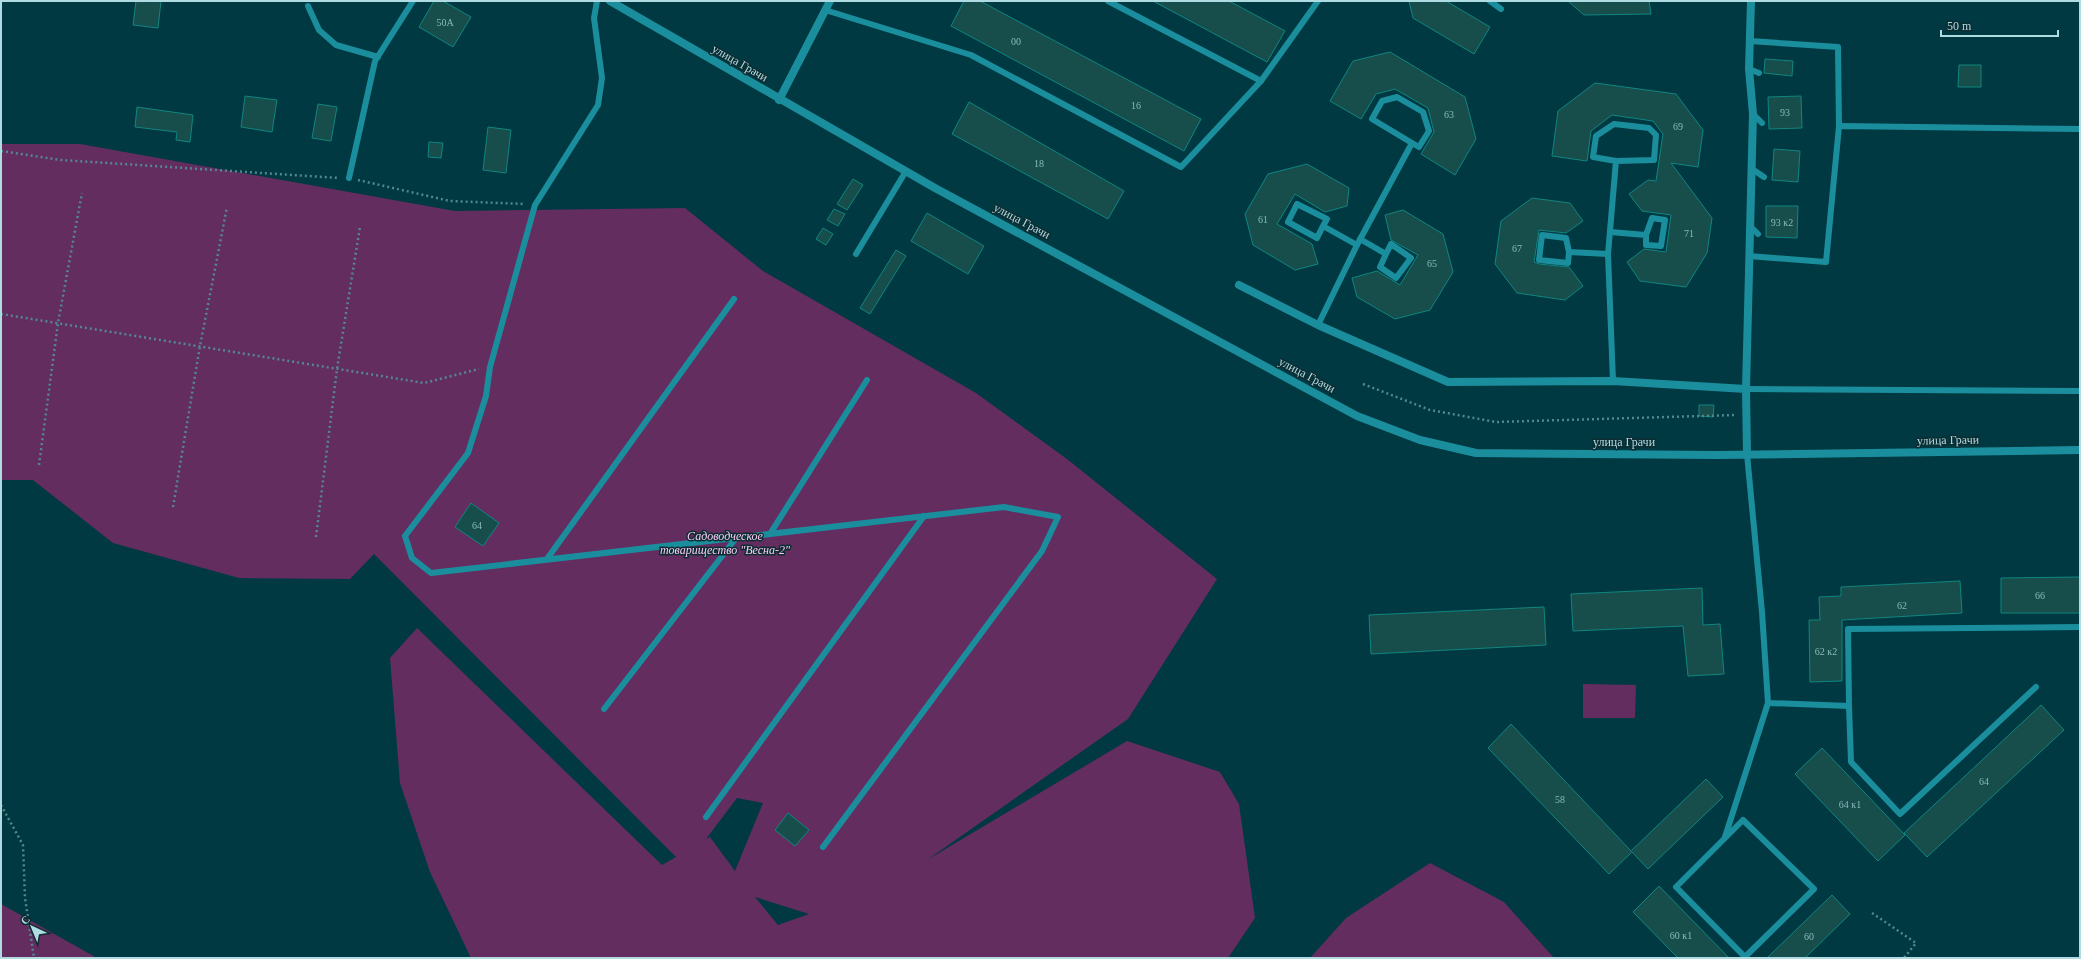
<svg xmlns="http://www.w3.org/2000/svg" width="2081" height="959" font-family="Georgia,serif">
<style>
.green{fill:#632d60;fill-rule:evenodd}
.building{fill:#174e4b;stroke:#0f8681}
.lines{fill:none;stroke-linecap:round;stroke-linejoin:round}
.path{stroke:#54878f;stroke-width:2.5;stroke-dasharray:2 3;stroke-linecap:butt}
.service{stroke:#1b8e9e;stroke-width:6}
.minor{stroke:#1b8e9e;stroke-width:8}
.tertiary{stroke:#1b8e9e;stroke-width:8}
.labels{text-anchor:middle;stroke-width:3;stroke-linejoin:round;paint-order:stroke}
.number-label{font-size:10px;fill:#89b8bd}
.street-label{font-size:12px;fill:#afdbe3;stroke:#0d2d32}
.park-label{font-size:12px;font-style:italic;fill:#f9cbf4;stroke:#0d2d32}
</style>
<rect width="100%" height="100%" fill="#003941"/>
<g class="green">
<path d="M1,144h79l375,67 230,-3 78,63 213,122 91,66 150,120 -89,140 -201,141 200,-119 93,31 19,32 16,114 -27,40h-757l-41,-86 -30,-89 -10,-125 27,-30 245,237 14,-8 -302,-303 -24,25 -111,-1 -126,-35 -80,-63h-32zM737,798l26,5 -28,68 -25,-34 -4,2zM755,897l54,17 -31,11z"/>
<polygon points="1583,684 1636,685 1635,718 1583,718"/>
<polygon points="1430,863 1504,902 1554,958 1310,958 1346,918"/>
<polygon points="1,904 97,958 1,958"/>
</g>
<g class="building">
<polygon points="136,1 161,1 158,28 133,25"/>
<polygon points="434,1 443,1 471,17 453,47 419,27"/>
<polygon points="964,1 980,1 1201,119 1184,151 951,26"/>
<polygon points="1153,1 1229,1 1285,31 1267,62"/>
<polygon points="1409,1 1446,1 1490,27 1474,54 1413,18"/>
<polygon points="1568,1 1649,1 1651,14 1584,15"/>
<polygon points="1390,52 1465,97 1476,139 1455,175 1421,154 1434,132 1428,108 1395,89 1376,94 1361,119 1330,101 1353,61"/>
<polygon points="1765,59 1793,61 1792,76 1764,73"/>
<polygon points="1959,65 1981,65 1981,87 1958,87"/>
<polygon points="1595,83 1676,94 1703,130 1698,167 1671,163 1712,218 1707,253 1686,287 1640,281 1627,262 1644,249 1666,252 1671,215 1642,211 1629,194 1648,180 1656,181 1663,134 1653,121 1612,115 1591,131 1587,161 1552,156 1558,111"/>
<polygon points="245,96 277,100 272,132 241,127"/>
<polygon points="1801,96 1802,128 1769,129 1768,97"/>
<polygon points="969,102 1124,191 1108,219 952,134"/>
<polygon points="318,104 337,107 331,141 312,138"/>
<polygon points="137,107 193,115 190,142 176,140 177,132 135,127"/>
<polygon points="488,127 511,130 506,173 483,170"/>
<polygon points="429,142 443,143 441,158 428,157"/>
<polygon points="1774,149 1800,151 1798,182 1772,180"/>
<polygon points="1307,164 1349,188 1347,206 1325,212 1295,194 1277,224 1312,244 1318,264 1295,270 1253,245 1245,214 1268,174"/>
<polygon points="853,179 863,185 847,210 837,204"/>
<polygon points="1532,198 1570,203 1583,221 1566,233 1539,230 1534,262 1539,264 1569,267 1583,286 1565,300 1517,293 1495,264 1501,221"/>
<polygon points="1766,206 1798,206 1797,238 1766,237"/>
<polygon points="834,209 845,214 838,226 827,220"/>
<polygon points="1403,210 1443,234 1453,272 1430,310 1395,319 1357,297 1352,278 1377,271 1400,285 1418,255 1391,240 1385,215"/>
<polygon points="927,213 984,246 968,274 911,241"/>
<polygon points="823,228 833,234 826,245 816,239"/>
<polygon points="896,250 906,256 870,314 860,308"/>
<polygon points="1699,405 1714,405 1713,417 1699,416"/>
<polygon points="471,503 499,523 483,546 455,527"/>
<polygon points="2080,577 2080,613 2001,613 2001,578"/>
<polygon points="1960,581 1962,613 1842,620 1842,681 1810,682 1809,620 1820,620 1819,597 1841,596 1841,587"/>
<polygon points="1702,588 1703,625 1720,624 1724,674 1688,676 1683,626 1573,631 1571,594"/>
<polygon points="1544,607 1546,645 1371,654 1369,615"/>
<polygon points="2041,705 2064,730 1927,857 1904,833"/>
<polygon points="1511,724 1631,851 1706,779 1723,797 1648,869 1632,852 1609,874 1488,748"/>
<polygon points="1822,748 1905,835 1878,861 1795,774"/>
<polygon points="788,813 809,830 795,846 775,830"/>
<polygon points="1659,886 1729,958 1678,958 1633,912"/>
<polygon points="1832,895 1850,914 1805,958 1767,958"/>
</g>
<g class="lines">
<g class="path">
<polyline points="1,151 61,160 339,178"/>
<polyline points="358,180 450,201 525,204"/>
<polyline points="1,314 424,383 479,369"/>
<polyline points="1363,384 1430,410 1496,422 1736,415"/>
<polyline points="39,465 58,323 82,193"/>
<polyline points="173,507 200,346 227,207"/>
<polyline points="316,537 337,369 360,227"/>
<polyline points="1,805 23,845 25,898 34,958"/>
<polyline points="1872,913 1916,943 1904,958"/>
</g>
<g class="service">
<polyline points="597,1 594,18 602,78 598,105 535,205 490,367 486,396 468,453 405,536 412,558 431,573 1004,507 1058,517 1042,551 823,847"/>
<polyline points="1108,1 1261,81"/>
<polyline points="1490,1 1501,9"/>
<polyline points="308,6 319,30 336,45 378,57"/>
<polyline points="825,10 971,55 1181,167 1261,81 1318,1"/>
<polyline points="1750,41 1838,47 1839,126"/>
<polyline points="1749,69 1759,73"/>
<polyline points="1753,114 1762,123"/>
<polyline points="1752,169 1764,177"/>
<polyline points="349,178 375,61 413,1"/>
<polyline points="1323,226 1327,219 1297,204 1288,222 1317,238 1323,226 1357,245"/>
<polyline points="1750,226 1758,234"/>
<polyline points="1610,232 1646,235 1646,245 1661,246 1665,220 1652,218 1646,235"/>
<polyline points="1360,239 1386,254 1380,267 1396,278 1411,258 1391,244 1386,254"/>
<polyline points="1569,252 1566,238 1542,235 1539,260 1568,263 1569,252 1608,254"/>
<polyline points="856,254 906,171"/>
<polyline points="1749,256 1826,262 1839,126 2080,129"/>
<polyline points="1318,325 1357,245 1412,143 1419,147 1429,131 1423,112 1397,97 1382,101 1372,119 1412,143"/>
<polyline points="1613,381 1608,254 1616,161 1593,157 1596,136 1614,124 1649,128 1656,135 1654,160 1616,161"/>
<polyline points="1746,389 2080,391"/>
<polyline points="1747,454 1762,612 1768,703 1849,706 1848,629 2080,627"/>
<polyline points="770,534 867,380"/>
<polyline points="547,559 734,299"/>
<polyline points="1849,706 1851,762 1900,814 2036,687"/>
<polyline points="604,709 736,538"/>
<polyline points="706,817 924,516"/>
<polygon points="1743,820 1814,889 1745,957 1676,887"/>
<polyline points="1725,837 1768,703"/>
</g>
<g class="minor">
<polyline points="779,100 830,1"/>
<polyline points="1239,285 1318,325 1448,382 1613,381 1746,389 1747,454"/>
<polyline points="1746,389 1753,114 1749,69 1751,1"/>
</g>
<polyline class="tertiary" points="610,1 935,188 1357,416 1420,440 1476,453 1718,455 2080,450"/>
</g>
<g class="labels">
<g class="number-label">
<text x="445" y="26">50А</text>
<text x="1016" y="45">00</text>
<text x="1136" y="109">16</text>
<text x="1785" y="116">93</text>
<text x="1449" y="118">63</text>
<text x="1678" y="130">69</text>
<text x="1039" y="167">18</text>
<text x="1263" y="223">61</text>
<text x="1782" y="226">93 к2</text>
<text x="1689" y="237">71</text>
<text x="1517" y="252">67</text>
<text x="1432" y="267">65</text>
<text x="477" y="529">64</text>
<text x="2040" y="599">66</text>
<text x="1902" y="609">62</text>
<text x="1826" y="655">62 к2</text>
<text x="1984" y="785">64</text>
<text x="1560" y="803">58</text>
<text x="1850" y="808">64 к1</text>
<text x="1681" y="939">60 к1</text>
<text x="1809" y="940">60</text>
</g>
<g class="street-label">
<text transform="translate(740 63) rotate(30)" y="4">улица Грачи</text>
<text transform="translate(1022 221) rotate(28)" y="4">улица Грачи</text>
<text transform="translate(1307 375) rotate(28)" y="4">улица Грачи</text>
<text transform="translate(1948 440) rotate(-1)" y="4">улица Грачи</text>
<text x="1624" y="446">улица Грачи</text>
</g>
<g class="park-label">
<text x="725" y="540">Садоводческое<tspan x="725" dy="14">товарищество "Весна-2"</tspan></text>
</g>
</g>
<rect width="2081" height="959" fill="none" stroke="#afdbe3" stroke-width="4"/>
<g transform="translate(32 927) rotate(316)" stroke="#0d2d32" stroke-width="3" paint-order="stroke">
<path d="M0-3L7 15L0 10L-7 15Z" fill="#afdbe3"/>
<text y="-6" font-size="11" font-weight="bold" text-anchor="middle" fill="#afdbe3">С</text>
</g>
<path d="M1941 30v6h117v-6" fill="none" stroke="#afdbe3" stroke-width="2"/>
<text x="1947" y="30" font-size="12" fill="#afdbe3" stroke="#0d2d32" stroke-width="3" paint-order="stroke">50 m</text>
</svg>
